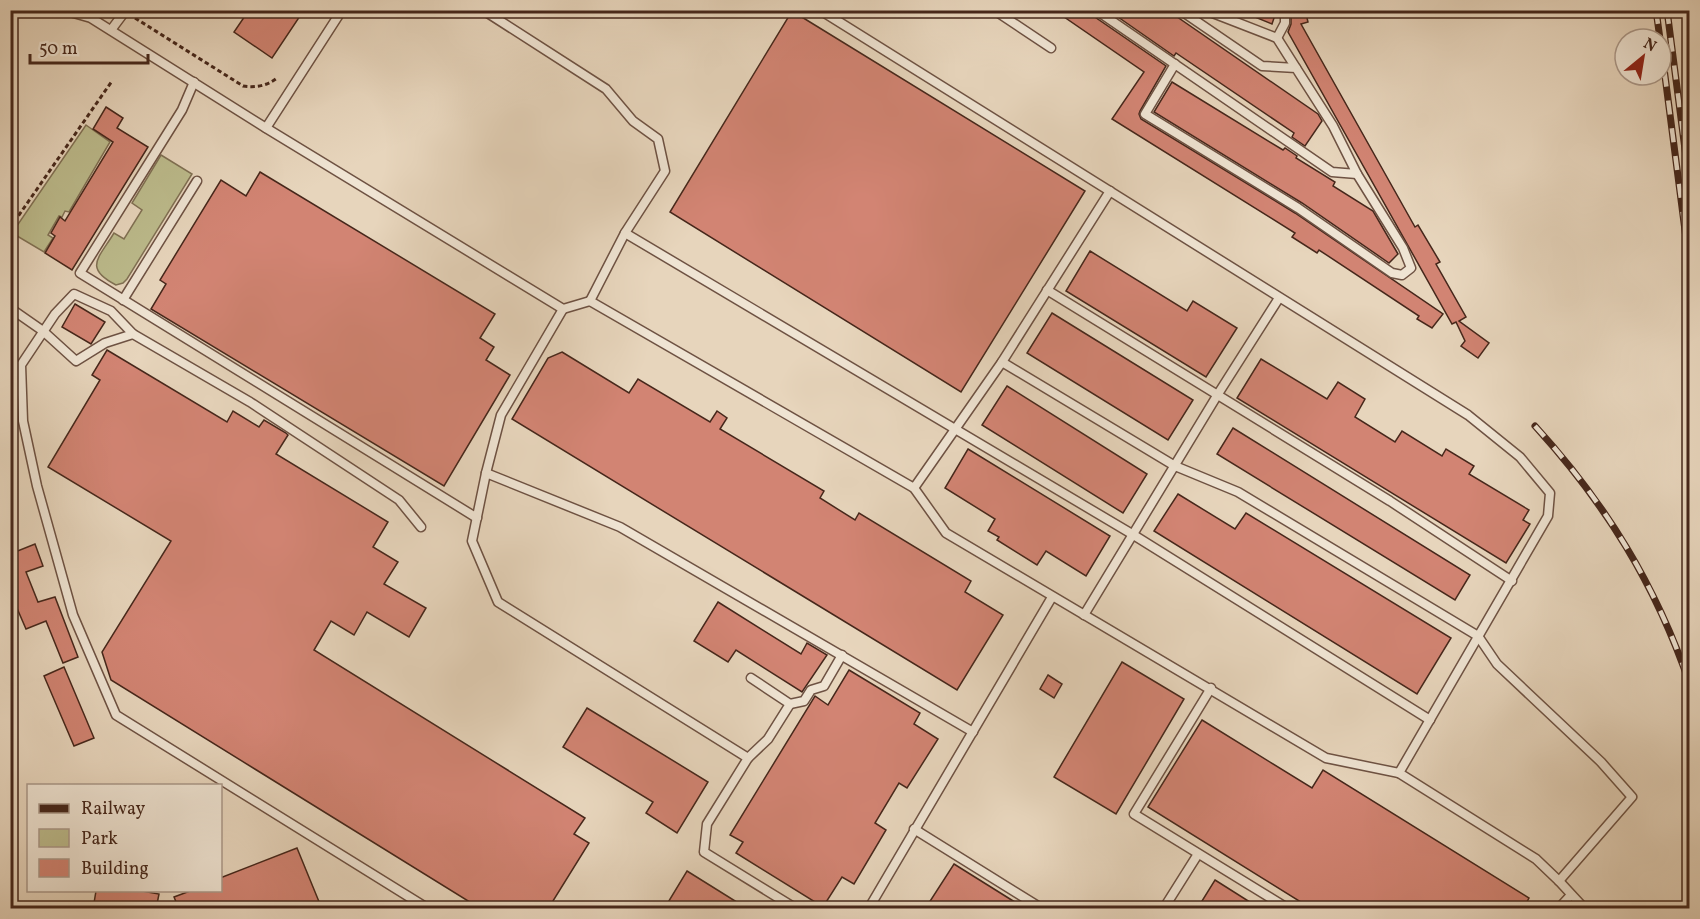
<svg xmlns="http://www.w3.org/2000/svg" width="1700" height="919" font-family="Vollkorn,serif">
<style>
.green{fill:#bcbb8c;stroke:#817154;stroke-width:1.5}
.building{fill:#d28473;stroke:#46271b;stroke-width:1.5}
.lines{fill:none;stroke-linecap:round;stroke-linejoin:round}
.service-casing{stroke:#6e5243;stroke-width:11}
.path{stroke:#46271b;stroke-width:3;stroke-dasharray:4.5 3;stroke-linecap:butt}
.service{stroke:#efe4d3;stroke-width:8}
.rail-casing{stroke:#46271b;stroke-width:7}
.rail{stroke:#efe4d3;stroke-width:4.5;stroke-dasharray:14;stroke-linecap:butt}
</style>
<rect width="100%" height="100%" fill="#e7d5bc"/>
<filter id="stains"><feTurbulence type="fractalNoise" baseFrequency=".00333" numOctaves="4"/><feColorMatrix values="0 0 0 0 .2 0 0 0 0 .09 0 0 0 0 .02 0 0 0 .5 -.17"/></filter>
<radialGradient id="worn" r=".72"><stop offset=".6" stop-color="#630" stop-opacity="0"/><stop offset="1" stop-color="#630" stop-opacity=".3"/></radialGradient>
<g class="green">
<polygon points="86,125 110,142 69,212 65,211 62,217 59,216 48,235 53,238 44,252 12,233"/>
<path d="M161,155l31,19 -65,105 -4,4 -7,2c-33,-17 -17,-27 -2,-52l10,6 18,-29 -10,-7z"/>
</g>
<g class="building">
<polygon points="249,10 304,10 272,58 234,32"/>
<polygon points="1054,10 1090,10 1092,15 1166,66 1140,111 1139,114 1141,119 1295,213 1443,314 1432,328 1417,319 1419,316 1319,250 1317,253 1292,237 1295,233 1112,119 1144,72"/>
<polygon points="1108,10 1167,10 1318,114 1322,121 1305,146 1292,137 1294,133 1176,53 1174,56"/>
<polygon points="1238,10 1279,10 1279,16 1276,12 1272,24"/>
<polygon points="1291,10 1305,10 1308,22 1301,24 1415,227 1418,225 1440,262 1436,264 1466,317 1459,321 1489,343 1478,358 1461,346 1465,341 1456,322 1452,324 1288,32 1291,24"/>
<polygon points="792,11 1085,191 961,392 670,212"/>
<polygon points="1172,82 1283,150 1285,148 1297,156 1296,158 1335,182 1333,186 1373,211 1398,254 1389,263 1302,203 1154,112"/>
<polygon points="106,107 123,118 117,128 148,147 72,270 45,253 55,236 51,233 60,217 65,221 113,142 93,129"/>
<polygon points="260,172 495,314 480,338 494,347 486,360 510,375 444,486 151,309 166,284 160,280 221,180 246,196"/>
<polygon points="1090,251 1187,311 1193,301 1237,328 1206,377 1066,291"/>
<polygon points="75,304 105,322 91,344 62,327"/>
<polygon points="1052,313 1193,400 1168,440 1027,353"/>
<polygon points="107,350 227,422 233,411 259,427 264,420 286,433 288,435 276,454 388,522 373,547 398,562 384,584 426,608 409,637 367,612 354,635 331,621 314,650 585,818 574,834 589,843 548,909 481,909 111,680 102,652 171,541 48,467 100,380 92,375"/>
<polygon points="562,352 629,393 638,379 710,422 717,411 727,418 720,429 824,491 820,498 855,520 859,513 971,581 965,592 1003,615 957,690 512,419 548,358"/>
<polygon points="1261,359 1327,399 1338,382 1365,399 1355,417 1395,442 1402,431 1442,456 1446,449 1474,466 1469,474 1529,510 1523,520 1530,524 1506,563 1237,398"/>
<polygon points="1007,386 1147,474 1123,513 982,425"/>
<polygon points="1233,428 1470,575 1455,600 1217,454"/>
<polygon points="968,449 1110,536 1086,576 1046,551 1037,565 997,540 999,537 988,531 995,519 945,488"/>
<polygon points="1178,494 1235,529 1246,513 1451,638 1417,694 1154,531"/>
<polygon points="35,544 43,566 26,572 38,602 55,597 78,657 63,663 46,621 26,629 10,592 10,554"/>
<polygon points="718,602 801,654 807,643 827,655 802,692 736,650 728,662 694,641"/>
<polygon points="1122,662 1184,699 1116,814 1054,777"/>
<polygon points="64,667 94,738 74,746 44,676"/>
<polygon points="849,670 920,713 914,724 938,739 907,788 899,783 875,823 886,830 854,884 842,877 823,907 736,853 743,842 730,835 815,696 828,705"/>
<polygon points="1048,675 1062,684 1054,698 1040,689"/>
<polygon points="587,708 708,782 677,833 646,813 653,802 563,747"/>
<polygon points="1202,720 1312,788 1323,770 1529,898 1523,909 1312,909 1148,807"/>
<polygon points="297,848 322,909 179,909 174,897 190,891 220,891 220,878"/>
<polygon points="954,864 1026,909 925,909"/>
<polygon points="687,871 748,909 664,909"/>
<polygon points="1215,880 1261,909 1197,909"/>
<polygon points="96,891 142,891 159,894 156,909 93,909"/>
</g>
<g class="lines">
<defs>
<g id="service">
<polyline points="63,10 91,18 266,128 563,309 590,301 914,488 946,533 1326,758 1399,773"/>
<polyline points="483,10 606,89 633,121 658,139 665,171 625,233 590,301"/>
<polyline points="820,10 1468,415 1520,457 1550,493 1548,516 1399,773 1536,859 1559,881 1584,908"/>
<polyline points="994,10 1051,48"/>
<polyline points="1096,10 1332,172 1357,174 1333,126 1296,68 1262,66 1180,10"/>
<polyline points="1205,10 1277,38 1296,68"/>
<polyline points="111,30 126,10"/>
<polyline points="1277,38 1285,23 1285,10"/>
<polyline points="1175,64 1145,114 1298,208 1392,273 1402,275 1411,268 1403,248 1357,174"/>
<polyline points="194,82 182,110 80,273 477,518"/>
<polyline points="266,128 342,10"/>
<polyline points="625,233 1132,534 1430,720"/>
<polyline points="1047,290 1390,501 1512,581"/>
<polyline points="123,300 197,181"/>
<polyline points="10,308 43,331 76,361 105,343 133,334"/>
<polyline points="563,309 501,415 486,473 472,541 498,602 748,758 707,824 704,852 795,908"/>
<polyline points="1002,362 1175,466 1238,492 1478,636 1497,664 1601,762 1632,797 1559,881"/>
<polyline points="486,473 620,527 973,732"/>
<polyline points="914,488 1002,362 1110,191"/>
<polyline points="421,527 399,500 250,402 133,334 111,311 74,294 55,314 21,365 23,421 37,486 73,615 116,715 427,908"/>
<polyline points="1084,615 1218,394 1279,298"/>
<polyline points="1211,688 1134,814 1287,908"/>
<polyline points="790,704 804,701 811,690 824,686 842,655"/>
<polyline points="748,758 768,739 790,704 751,678"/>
<polyline points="914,829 1041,908"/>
<polyline points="869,908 1052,597"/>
<polyline points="1164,908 1198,854"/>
<polyline points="1559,908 1571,895"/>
</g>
</defs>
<use href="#service" class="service-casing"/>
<g class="path">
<path d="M135,18l108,68c12,2 24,0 34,-8"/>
<polyline points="10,228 112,81"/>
</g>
<use href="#service" class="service"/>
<defs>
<g id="rail">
<polyline points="1656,10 1660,39"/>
<polyline points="1667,10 1690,188"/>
<polyline points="1661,45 1690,269"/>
<path d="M1535,426c71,78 121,159 155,259"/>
</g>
</defs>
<use href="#rail" class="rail-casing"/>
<use href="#rail" class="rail"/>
</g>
<rect width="1700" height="919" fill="none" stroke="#e7d5bc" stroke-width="36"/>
<rect x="12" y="12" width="1676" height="895" fill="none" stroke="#46271b" stroke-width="3"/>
<rect x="18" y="18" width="1664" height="883" fill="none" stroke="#46271b" stroke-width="1.5"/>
<rect x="27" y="784" width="195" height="108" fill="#efe4d3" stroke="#ab9889" stroke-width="1.5"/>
<rect x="39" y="804" width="30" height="9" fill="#46271b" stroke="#ab9889" stroke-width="1.5"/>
<text x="81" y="814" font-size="18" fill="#46271b">Railway</text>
<rect x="39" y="829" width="30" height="18" fill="#bcbb8c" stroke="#ab9889" stroke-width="1.5"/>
<text x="81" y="844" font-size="18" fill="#46271b">Park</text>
<rect x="39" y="859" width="30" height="18" fill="#d28473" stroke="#ab9889" stroke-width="1.5"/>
<text x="81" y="874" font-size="18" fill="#46271b">Building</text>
<g transform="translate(1643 57) rotate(30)"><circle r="28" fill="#efe4d3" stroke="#ab9889" stroke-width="1.5"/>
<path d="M0-4.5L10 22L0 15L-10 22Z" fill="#8f2418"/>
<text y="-9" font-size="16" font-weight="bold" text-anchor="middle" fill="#46271b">N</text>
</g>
<path d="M30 54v9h118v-9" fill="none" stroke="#46271b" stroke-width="3"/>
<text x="39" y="54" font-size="18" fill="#46271b" stroke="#efe4d3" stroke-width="4.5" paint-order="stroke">50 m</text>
<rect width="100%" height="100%" filter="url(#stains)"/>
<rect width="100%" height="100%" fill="url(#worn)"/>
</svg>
